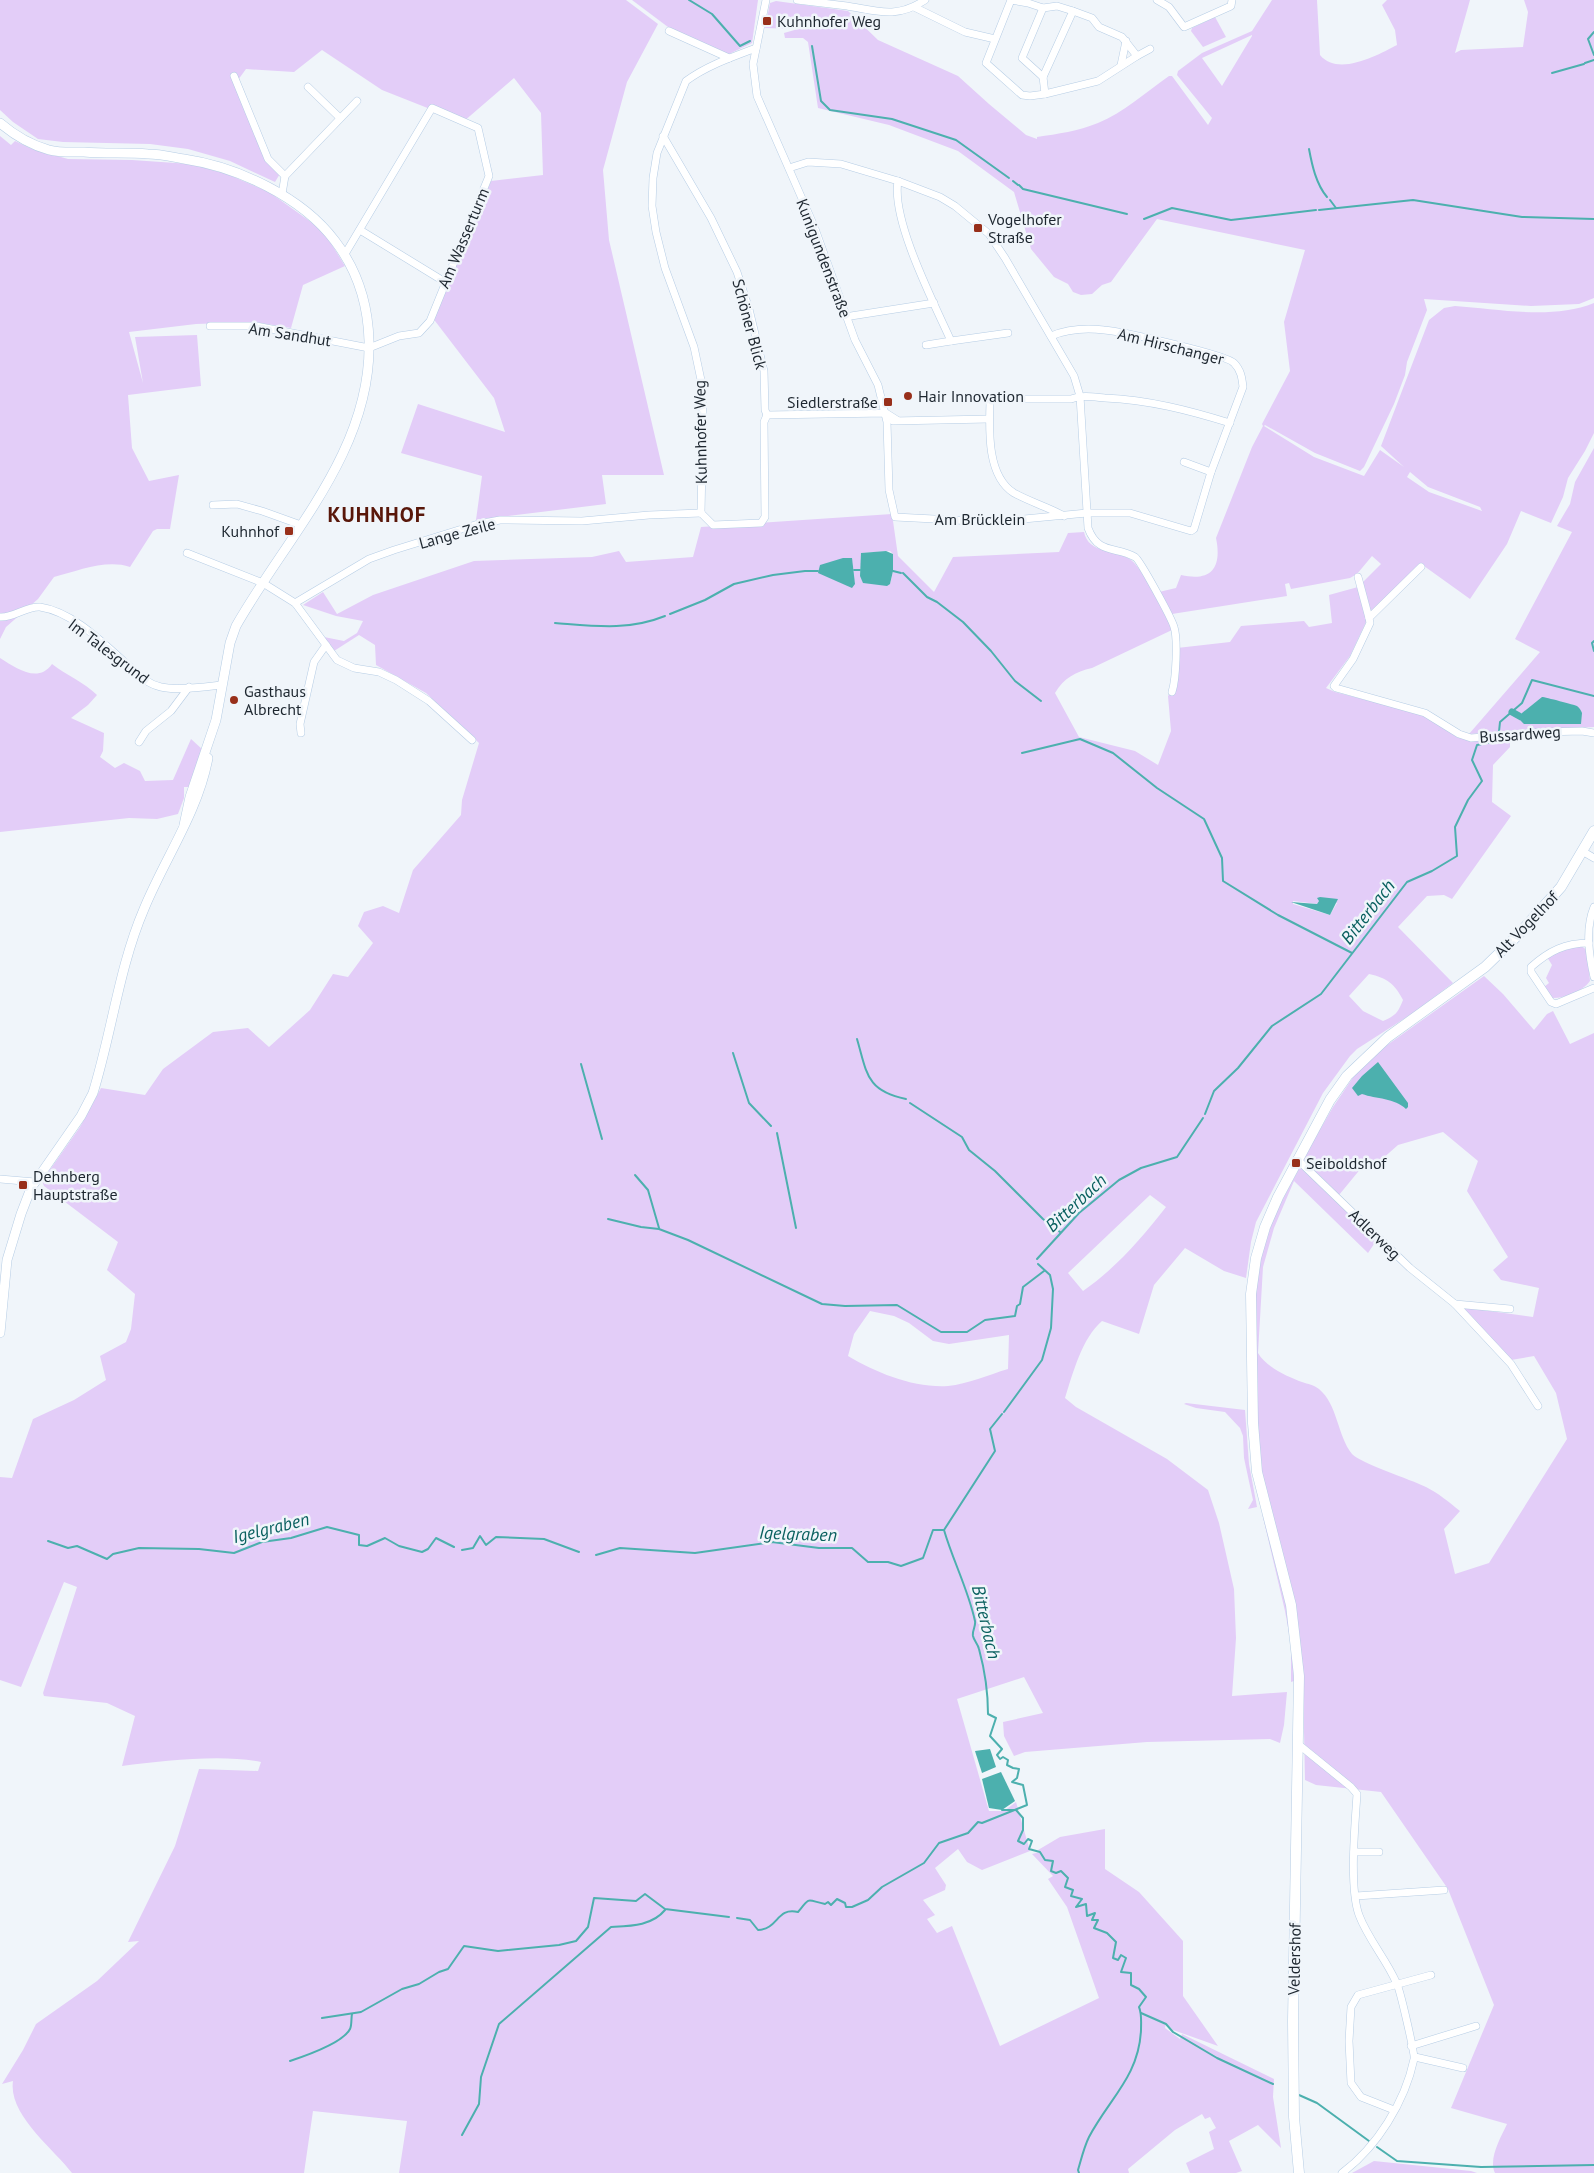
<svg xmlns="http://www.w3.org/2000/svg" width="1594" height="2173" font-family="'PT Sans',sans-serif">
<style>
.green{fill:#e3cdf8;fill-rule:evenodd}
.water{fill:#4cb0ae}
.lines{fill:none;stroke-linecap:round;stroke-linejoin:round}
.stream{stroke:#4cb0ae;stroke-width:2}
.canal{stroke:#4cb0ae;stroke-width:7}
.minor-casing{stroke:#b6cde5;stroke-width:8}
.tertiary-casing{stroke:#b6cde5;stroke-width:10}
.secondary-casing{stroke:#b6cde5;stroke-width:11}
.minor{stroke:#fff;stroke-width:7}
.tertiary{stroke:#fff;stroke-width:9}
.secondary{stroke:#fff;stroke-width:10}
.poi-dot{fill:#982f1a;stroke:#f0f5fa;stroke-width:2}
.labels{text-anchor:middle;stroke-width:5;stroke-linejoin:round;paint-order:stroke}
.poi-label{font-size:16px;fill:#1e2730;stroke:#f0f5fa;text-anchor:start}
.street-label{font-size:16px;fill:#1e2730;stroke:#f0f5fa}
.water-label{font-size:18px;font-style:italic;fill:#09605f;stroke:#f0f5fa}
.district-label{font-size:21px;font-weight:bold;letter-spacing:1px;fill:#59170a;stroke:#f0f5fa}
</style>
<rect width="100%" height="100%" fill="#f0f5fa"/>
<g class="green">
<polygon points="0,0 626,0 658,24 627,82 603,170 609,240 664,475 602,475 606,504 476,520 482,476 401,453 418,404 505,432 494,398 432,317 491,181 543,175 541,113 514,78 463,122 382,90 322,50 294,72 246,69 238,80 267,160 281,172 275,182 230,161 188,149 150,144 63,142 38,139 13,122 0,110"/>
<polygon points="632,0 758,0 752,43 727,55 668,27"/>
<path d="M1272,0h45l3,55c18,22 58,0 77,-10l-2,-15 -13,-25 5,-5h83l-15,53 6,-3 62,-3 5,-35 -4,-12h70v298l-15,6 -48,2 -107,-7 3,11 -20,52 -2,13 -11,29 -30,63 -4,4 -45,-18 -50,-28 -1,1 50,31 50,19 16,-26 24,17 -23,-21 48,-126 15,-12 11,-2c44,3 97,14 139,-3v130l-9,18 -17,27 -5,19 -12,26 -30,-12 -14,33 -37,55 -46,-33 -54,47 -8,-30 19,-19 -9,-8 -15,18 -7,4 -59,11 -2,-6 -4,1 2,12 -115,18 -13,-22 17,-4 5,-13c31,7 41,-8 35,-37l36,-91 11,-21 -1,-2 28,-53 -6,-49 21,-72 -148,-31 -46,63 -9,3 -10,9 -11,1 -8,-3 -5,-8 -14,-7 -23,-28 -17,-57 -56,-41 -69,-26 -71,-17 -10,-66 -5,-4h-18l-1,-5 14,-4 -33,-1 5,-25 6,-2 72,10 30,29 80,36 31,28 37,31 11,4v-2c21,-3 41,-6 61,-14 25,-10 48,-31 71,-47h3l36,49 4,-7 -35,-43 1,-4 24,-18 50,-22zM1252,35v1l-30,50 -20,-28zM1410,472l18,15 52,20 2,4 -53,-19 -22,-15z"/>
<polygon points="1215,17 1226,37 1203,47 1191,31 1192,28"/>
<path d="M0,136l11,9 4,-4 17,8 36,10 64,1 58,4 37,10 42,18 42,30 15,13 19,31 -42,19 -12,43 -36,-6 -59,2 -67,8 14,51 -8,-46 62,-2 4,51 -73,9 4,53 17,33 30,-6 -9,54h-13l-4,2 -23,36c-24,-8 -52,4 -76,10l-16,22 -32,28 -6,12z"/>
<polygon points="1594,448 1594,727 1469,734 1540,652 1515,639 1572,532 1557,526 1570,504 1575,482"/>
<path d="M892,514l6,42 36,36 19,-35 106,-5 9,-19 16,-1c4,22 34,18 47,28 12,9 36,55 41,70l-80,38c-17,4 -28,10 -37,25l24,44 56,14 23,14 13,-34 -3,-35 8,-10 1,-38 53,-6 11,-16 63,-5 5,6 23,-4 -3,-28 29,-8 9,33 -17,36 -24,32 9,4 89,23 37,22h49v10l-17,18 -1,37 19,14 -59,83 -8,-4 -17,1 -29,31 55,56 -40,30 -56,36 -7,7 -27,37 -67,129 -5,20 -5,36 -22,-7 -39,-23 -31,37 -15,49 -37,-13c-20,17 -29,52 -37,77l11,9 91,52 41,31 11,33 15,66 2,49 -4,58 55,-4 -3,33 -4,18 -10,-4 -123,3 -122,10 -11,4 -10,-20 -1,-14 40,-9 -19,-36 -67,22 32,112h15l12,-9 14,49 -48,19 -15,-8 -9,-13 -23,19 11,17 -1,5 -22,10 12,15 -8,4 10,14 15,-7 48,120 99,-48 -32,-91 -19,-28 5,-3 -21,-22 8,-2 -2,-2 22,-13 45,-8v40l34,23 44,49v55l35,50 -45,-16 -16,-16 9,9 -1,5 15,11 2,-5 92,45 -1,18 8,51 -23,-23 -29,16 13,30 -6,2h-46l-4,-10 28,-14 -5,-17 7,-4 -6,-11 -5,2 -3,-5 -27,16 -47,39 1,4h-730l8,-52 -94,-10 -9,62h-232c-18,-24 -64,-58 -59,-92l-11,3 21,-34 13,-26 61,-43 42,-40 -11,1 47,-96 24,-77 59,2 3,-9c-41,-8 -97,-1 -139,4l13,-50 -28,-13 -63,-7 -1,-3 34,-106 -13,-5 -43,105 -21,-7v-203l12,1 21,-59 41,-19 32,-20 -6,-24 26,-14 5,-13 4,-35 -28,-24 11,-28 -74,-56 -2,-5 38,-54 21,-39 44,7 18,-26 50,-37 35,-4 21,19 41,-37 23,-36 15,3 25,-34 -15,-17 6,-14 19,-6 16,7 14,-43 48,-55 1,-15 17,-57 -53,-50 -50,-28 -1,-20 -16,-10 -25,16 -10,-14 20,4 13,-8 6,-12 -27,-5 -33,-11 20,-13 14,22 36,-19 101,-34 118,-4 27,-6 7,11 67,-5 8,-30zM890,551l3,3v17l-3,13 -30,-8 2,-23zM1293,901l24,3 2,-3 18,2 -7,12 -37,-11zM1369,974c18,4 26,10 34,26 -5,13 -8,16 -20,21l-20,-10 -14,-15zM1150,1195l16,12c-24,31 -51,62 -83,84l-15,-18zM870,1311l24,5 15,7 24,18 16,3 60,-9 -1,34c-20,6 -40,15 -60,17 -35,2 -71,-13 -100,-30l6,-22z"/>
<path d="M0,658c16,10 38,26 52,6 14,11 32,18 45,31l-9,10 -17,13 33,15 -1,18 -3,6 15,11 9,-5 16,8 5,10 28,-1 18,-41 12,11 -13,37h-6v11l-6,16 -21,5 -28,-1 -129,14z"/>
<path d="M1581,946l6,4 3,31c-8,11 -26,18 -40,17l-6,-11 5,-4 -3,-5 6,-13 -5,-8 15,-7z"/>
<path d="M1484,976l19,18 31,36 13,-16 6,-3 17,33 24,-11v1140h-99c-7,-14 6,-36 12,-49l-56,-16 43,-103 -46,-116 -67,-97 -65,-7 -11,-5 -2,-97 -36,-175 -10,-63 -3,-129 3,-45 8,-29 12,-32 23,-43 5,2 73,69 -10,15 -74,-72 -20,47 -11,39 -5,86c8,14 30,24 44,29 6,2 12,3 17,7 19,16 18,46 33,65 10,10 58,25 74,33 12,6 23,15 34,24l-16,18 11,45 34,-11 78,-124 -11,-46 -22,-37 -23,4 -51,-53 73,10 6,-29 -38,-8 -8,-10 15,-13 -41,-66 11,-30 -35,-29 -45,13 -26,23 -10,-1 -23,28 -37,-34 31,-54 23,-34 20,-20z"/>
<polygon points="1186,1403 1245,1410 1249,1464 1257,1507 1248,1509 1253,1500 1244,1458 1243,1436 1240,1428 1225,1412 1196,1408 1184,1404"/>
<polygon points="1262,1513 1280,1572 1291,1620 1294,1681 1291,1682 1291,1644 1285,1611"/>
<polygon points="1374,2161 1471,2171 1477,2173 1352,2173"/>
</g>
<g class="water">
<polygon points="886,551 893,554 893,571 890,584 887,586 863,583 860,576 861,553"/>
<polygon points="843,558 852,558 855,584 852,588 818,573 820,565"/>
<path d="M1542,697c3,0 33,8 35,9 3,2 4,5 5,7l-1,11h-57l-3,-3 1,-8z"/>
<polygon points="1320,897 1338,899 1330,915 1291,902 1317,904 1319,901 1317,898"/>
<path d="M1378,1062l30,41v4l-2,2c-11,-11 -30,-10 -44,-15l-4,2 -6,-8 10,-12z"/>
<polygon points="990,1749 996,1767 982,1773 975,1751"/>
<polygon points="1001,1772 1015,1801 1002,1810 989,1808 982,1779"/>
</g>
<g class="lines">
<g class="stream">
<polyline points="689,0 712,14 740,46 750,41"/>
<polyline points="1594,32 1588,39 1594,55"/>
<polyline points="812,46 821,101 830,110 892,119 956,140 1009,178"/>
<polyline points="1585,63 1594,60"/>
<polyline points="1552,73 1584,64"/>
<path d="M1309,149c3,16 7,35 18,48"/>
<polyline points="1013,181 1018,185"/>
<polyline points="1019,185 1023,189 1127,214"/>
<polyline points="1330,200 1336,208"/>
<polyline points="1319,210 1413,200 1522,217 1594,219"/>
<polyline points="1144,219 1172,208 1231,220 1316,210"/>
<polyline points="854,570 860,570"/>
<polyline points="893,571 901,573"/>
<polyline points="903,573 927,597 937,602 963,622 991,651 1015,681 1041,701"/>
<polyline points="670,614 705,600 734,584 773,575 805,571 818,571"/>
<path d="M555,623c39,3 73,8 110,-7"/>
<polyline points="1594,641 1592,643 1594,651"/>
<polyline points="1022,753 1080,739 1113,753 1157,788 1204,819 1222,858 1223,881 1278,915 1352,953"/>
<path d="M857,1039c10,34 9,52 49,60"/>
<polyline points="733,1053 749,1103 771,1126"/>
<polyline points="581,1064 602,1139"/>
<polyline points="910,1103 962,1137 969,1150 995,1171 1043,1219 1060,1232"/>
<polyline points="1205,1114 1214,1091 1238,1068 1272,1026 1321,994 1407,882 1432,871 1457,856 1455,827 1468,800 1482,781 1472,760 1477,745 1498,741 1500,722 1522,703 1532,680 1594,696"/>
<polyline points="777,1133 796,1228"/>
<polyline points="635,1175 648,1190 659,1228"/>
<polyline points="608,1219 641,1227 659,1229 688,1240 822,1304 845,1306 897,1305 941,1332 967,1332 985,1320 1015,1316 1017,1306 1020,1304 1023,1287 1044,1271"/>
<polyline points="1037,1259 1079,1213 1119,1180 1141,1168 1177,1157 1203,1118"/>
<polyline points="1004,1412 1042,1360 1051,1328 1053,1289 1050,1275 1038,1264"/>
<polyline points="48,1541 68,1548 77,1546 107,1559 113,1554 139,1548 199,1549 234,1553 262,1542 291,1538 327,1527 359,1535 359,1545 367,1546 385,1538 399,1546 422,1552 428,1549 436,1538 454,1547"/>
<polyline points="462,1550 473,1548 480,1536 486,1545 496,1537 544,1539 579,1552"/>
<polyline points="596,1555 620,1548 695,1553 772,1542 819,1548 852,1548 868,1562 888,1562 901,1566 923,1558 933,1530 944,1530"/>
<path d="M1002,1810h14l7,8v12l-5,11 6,3 4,-5 4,2 -3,8 11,3 5,8 8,1 -2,10 5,2 5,-2 7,7 -3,9 8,3 -2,6 11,3 -6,8 10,-3 1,12 8,-3 -3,7h6l-4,8 13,5 9,9 -3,16 5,2 3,-5 5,3 -5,14 10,1v12l8,4 7,8 -7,10c3,7 2,15 2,23 -2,46 -32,69 -52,107 -5,10 -8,23 -11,33l1,3"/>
<path d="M737,1918l13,2 8,10c21,-1 18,-23 40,-18 13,-16 8,-12 27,-8l3,-2 3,3 6,-6 8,4 1,4h6l16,-7 14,-13 42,-24 15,-20 29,-10 10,-11 4,1 45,-18 -4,-20 -11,-3 5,-4 2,-9 -6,-1 -6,-3 1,-5 -5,-3 -3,2 -3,-4 5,-6 -12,-13 6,-18 -8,-4c0,-23 -3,-43 -9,-65 -1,-5 -5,-8 -6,-13 -1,-6 3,-9 2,-15 -7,-32 -22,-60 -31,-91l51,-79 -5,-22 12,-15"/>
<polyline points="1141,2013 1166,2024 1173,2032 1217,2058 1273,2084"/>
<polyline points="322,2018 361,2012 402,1989 419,1984 439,1972 448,1969 464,1946 498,1951 559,1945 576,1941 588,1927 594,1898 636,1901 645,1894 665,1909 729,1917"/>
<path d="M290,2061c15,-5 53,-18 60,-32 2,-4 1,-11 2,-15"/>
<polyline points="1299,2095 1317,2103 1369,2141"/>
<path d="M462,2135l17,-31 2,-27 18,-53 112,-97c19,-1 41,-1 54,-17"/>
<polyline points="1377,2147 1397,2161 1481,2167 1594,2165"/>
</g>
<polyline class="canal" points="1512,712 1521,717"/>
<defs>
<g id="minor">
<path d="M766,0l-13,64 4,32 57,130 41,114 23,45 9,37 2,68 6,27 98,5 94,-9h43l61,18 3,-2 17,-57 32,-85c-1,-9 -2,-17 -9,-24 -7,-8 -113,-32 -130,-33 -17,-2 -36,-1 -53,6"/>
<path d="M797,0c17,2 34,4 50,6 30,5 50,13 78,-6"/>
<polygon points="1011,0 1028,3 1043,8 1057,6 1073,11 1043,77 1045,94 1030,96 1022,95 986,63"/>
<polyline points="1157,0 1169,7 1184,27 1231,6 1232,0"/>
<polyline points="914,7 965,32 995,39"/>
<polyline points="1043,8 1022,58 1043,77"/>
<polyline points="669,31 729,58"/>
<polyline points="1137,56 1150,49"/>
<polyline points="1121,65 1126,41"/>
<polyline points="234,76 268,159 285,176"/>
<polyline points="308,87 340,118"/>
<polyline points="1045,94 1098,81 1137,56 1122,37 1099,27 1092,18 1073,11"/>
<polyline points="663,136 711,218 737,272 749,309 764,371 765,410 767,415"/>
<path d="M789,168l19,-6 33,2 57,17 42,16 15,9 34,28 16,24 69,118 6,20 8,132c10,27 28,18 47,29 5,3 37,62 39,70 4,12 2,53 -2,65"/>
<path d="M898,181c-7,39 36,122 53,160l57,-8"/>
<polyline points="282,194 285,176 357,101"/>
<polyline points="360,230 445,282"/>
<polyline points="851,316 934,303"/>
<polyline points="210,326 256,326 369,348 399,336 419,333 430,321 489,176 478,128 432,108 345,254"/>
<polyline points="926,345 951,341"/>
<polyline points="767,415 886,413 897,420"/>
<polyline points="893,421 989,419"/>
<polyline points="1184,462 1211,472"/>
<polyline points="213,505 237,504 262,511 301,525"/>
<path d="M701,513l2,-99 -2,-34 -7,-33 -29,-79 -9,-36 -4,-26 1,-28 4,-25 29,-72c20,-15 46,-24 70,-33"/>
<polyline points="701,513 713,525 761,523 765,517 764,422 767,415"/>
<path d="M1064,516c-16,-9 -34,-14 -50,-23 -27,-17 -25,-62 -24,-91l3,-3h78c11,-4 22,-2 34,-1 44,2 83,12 125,25"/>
<polyline points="187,553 263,583 295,603 337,660 354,668 379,672 396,680 429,701 472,740"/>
<polyline points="1421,567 1369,618 1370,623 1353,659 1336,683 1334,686 1336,688 1425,713 1459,734 1471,738 1542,732 1582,731 1594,733"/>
<polyline points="1358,577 1369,618"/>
<polyline points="295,603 369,559 394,550 478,524 500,520 582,521 649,515 701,513"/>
<path d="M0,617c14,1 26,-11 40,-10 34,5 65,38 89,59 10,9 18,18 32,21 16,4 43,0 61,-2"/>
<polyline points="301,733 300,724 314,662 326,645"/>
<polyline points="139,742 146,731 171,711 189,687"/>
<polyline points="1582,851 1594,858"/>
<path d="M1594,907c-9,22 -5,48 0,70"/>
<path d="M1589,943c-24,0 -40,8 -58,24v5l20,30 5,2 38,-16"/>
<polyline points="1298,1160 1410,1268 1455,1304 1510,1309"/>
<polyline points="0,1179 35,1182"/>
<polyline points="1455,1304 1511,1364 1538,1406"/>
<path d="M1298,1744l53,43 6,7c-2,31 -8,93 2,121 9,24 27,44 37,67 4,6 19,73 18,77 -9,43 -37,88 -72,114"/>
<polyline points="1354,1852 1379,1852"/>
<polyline points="1356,1896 1444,1890"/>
<polyline points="1411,2046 1476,2026"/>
<polyline points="1415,2057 1463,2068"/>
<polyline points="1394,2110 1361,2097 1351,2083 1349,2041 1351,2007 1358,1995 1431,1975"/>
</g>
<g id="tertiary">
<path d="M0,123c14,12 31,22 49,27 11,3 24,2 35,2 22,2 43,0 64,2 12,0 24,3 36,5 54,8 118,38 151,82 23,30 33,62 34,100 3,110 -82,195 -133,285l-6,17 -14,77 -26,77 -6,28"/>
<path d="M0,1333l7,-73 14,-46 10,-26 50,-72 12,-23c19,-61 26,-126 51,-184 21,-51 54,-97 64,-151"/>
</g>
<polyline id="secondary" points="1299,2173 1294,2117 1293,2021 1299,1676 1291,1605 1257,1472 1253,1423 1251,1294 1256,1258 1265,1227 1278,1197 1330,1100 1347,1076 1388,1037 1485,967 1518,935 1561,887 1594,831"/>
</defs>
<use href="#minor" class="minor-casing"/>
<use href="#tertiary" class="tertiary-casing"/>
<use href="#secondary" class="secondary-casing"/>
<use href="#minor" class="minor"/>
<use href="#tertiary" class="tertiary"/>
<use href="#secondary" class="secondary"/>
</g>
<g class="poi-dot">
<rect x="762" y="16" width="10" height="10" rx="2.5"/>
<rect x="973" y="223" width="10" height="10" rx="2.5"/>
<circle cx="908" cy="396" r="5"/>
<rect x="883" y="397" width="10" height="10" rx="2.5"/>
<rect x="284" y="526" width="10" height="10" rx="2.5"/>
<circle cx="234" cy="700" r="5"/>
<rect x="1291" y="1158" width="10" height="10" rx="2.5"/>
<rect x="18" y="1180" width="10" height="10" rx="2.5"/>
</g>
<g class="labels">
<g class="poi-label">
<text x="777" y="27">Kuhnhofer Weg</text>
<text x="988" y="225">Vogelhofer<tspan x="988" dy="18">Straße</tspan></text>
<text x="918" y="402">Hair Innovation</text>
<text x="878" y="408" text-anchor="end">Siedlerstraße</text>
<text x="279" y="537" text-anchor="end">Kuhnhof</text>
<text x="244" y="697">Gasthaus<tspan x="244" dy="18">Albrecht</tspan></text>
<text x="1306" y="1169">Seiboldshof</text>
<text x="33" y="1182">Dehnberg<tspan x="33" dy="18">Hauptstraße</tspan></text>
</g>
<g class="street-label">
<text transform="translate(463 238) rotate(-67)" y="6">Am Wasserturm</text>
<text transform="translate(824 258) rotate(69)" y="6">Kunigundenstraße</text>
<text transform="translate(750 324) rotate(75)" y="6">Schöner Blick</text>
<text transform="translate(290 334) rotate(9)" y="6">Am Sandhut</text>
<text transform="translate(1171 346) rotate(14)" y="6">Am Hirschanger</text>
<text transform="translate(700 432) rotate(-91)" y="6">Kuhnhofer Weg</text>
<text x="980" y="525">Am Brücklein</text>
<text transform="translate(457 533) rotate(-15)" y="6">Lange Zeile</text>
<text transform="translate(109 651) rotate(37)" y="6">Im Talesgrund</text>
<text transform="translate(1520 734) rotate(-4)" y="6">Bussardweg</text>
<text transform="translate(1526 924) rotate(-46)" y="6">Alt Vogelhof</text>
<text transform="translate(1375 1234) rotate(44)" y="6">Adlerweg</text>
<text transform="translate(1294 1959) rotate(-89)" y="6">Veldershof</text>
</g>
<g class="water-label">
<text transform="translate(1368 912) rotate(-52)" y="6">Bitterbach</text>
<text transform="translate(1076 1203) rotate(-43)" y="6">Bitterbach</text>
<text transform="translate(271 1528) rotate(-14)" y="6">Igelgraben</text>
<text transform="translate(798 1534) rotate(2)" y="6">Igelgraben</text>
<text transform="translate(986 1622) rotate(77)" y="6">Bitterbach</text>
</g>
<g class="district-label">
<text x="377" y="522">KUHNHOF</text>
</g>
</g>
</svg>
